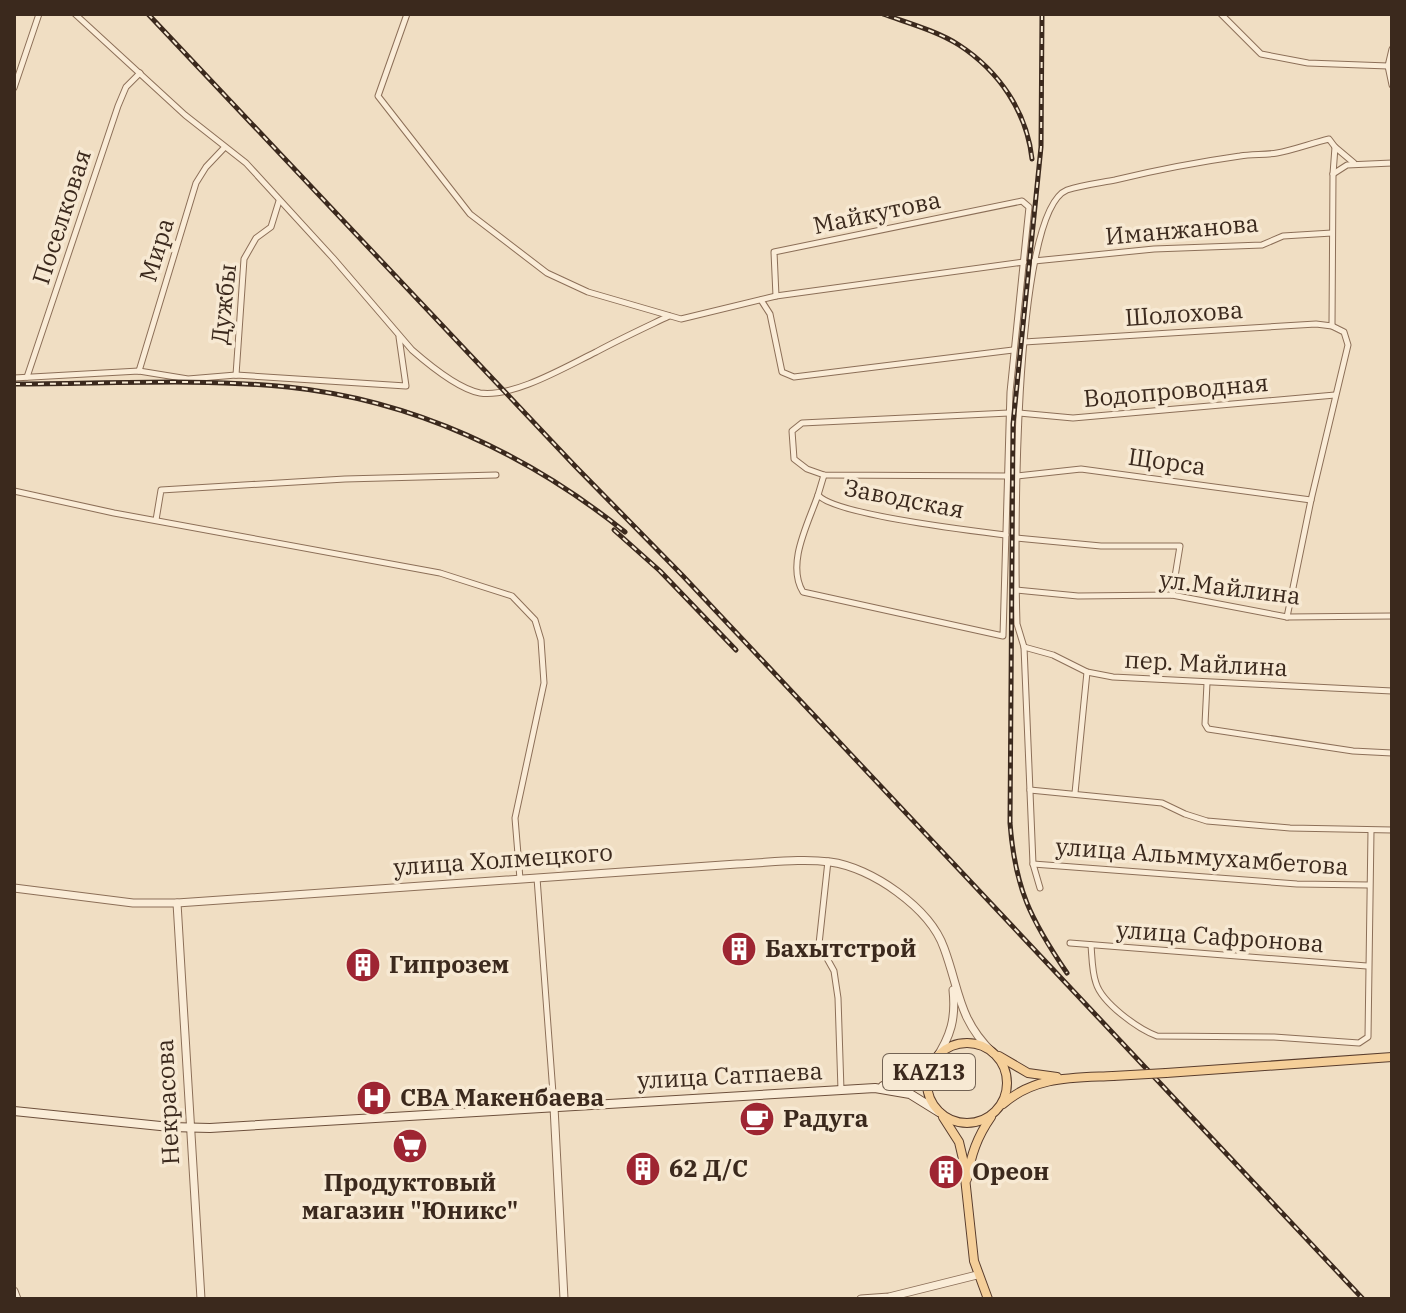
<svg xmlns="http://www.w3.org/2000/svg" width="1406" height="1313" font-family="'IBM Plex Serif',serif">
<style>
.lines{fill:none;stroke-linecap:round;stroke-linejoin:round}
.minor-casing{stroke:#8c6f58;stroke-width:7}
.tertiary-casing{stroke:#8c6f58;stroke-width:9}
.secondary-casing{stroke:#6d503c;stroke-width:10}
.primary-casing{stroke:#593d2d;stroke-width:10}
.minor{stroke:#faecd7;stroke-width:5}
.tertiary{stroke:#faecd7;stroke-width:7}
.secondary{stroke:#faecd7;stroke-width:8}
.primary{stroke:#f5cf99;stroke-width:8}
.rail-casing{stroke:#3b291d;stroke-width:5}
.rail{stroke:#f7e9d3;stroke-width:2;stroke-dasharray:6;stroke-linecap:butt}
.primary-bridge-casing{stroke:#593d2d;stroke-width:10;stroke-linecap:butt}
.primary-bridge{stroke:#f5cf99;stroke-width:8}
.labels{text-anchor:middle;stroke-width:7;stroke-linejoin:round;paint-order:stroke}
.shield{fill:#f7e9d3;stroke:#736354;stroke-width:2}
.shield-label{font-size:22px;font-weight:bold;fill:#3b291d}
.street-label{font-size:24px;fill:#3b291d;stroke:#f7e9d3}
.poi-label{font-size:24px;font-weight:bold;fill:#3b291d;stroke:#f7e9d3;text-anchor:start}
</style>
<rect width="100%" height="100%" fill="#f0dec3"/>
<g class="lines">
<defs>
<g id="minor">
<path d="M75,14l110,101 61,48 87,95 79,92c16,14 47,39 68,43 33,5 87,-27 116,-41 24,-13 48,-24 73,-36"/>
<polyline points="407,14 378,96 470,214 547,273 588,292 681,319 776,296 1024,262"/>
<polyline points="1221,14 1261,54 1308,63 1388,66"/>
<polyline points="1392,49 1388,66 1392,85"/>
<polyline points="14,88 39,14"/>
<polyline points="1335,147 1354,163"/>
<polyline points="1333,174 1347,165 1392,163"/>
<polyline points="1034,261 1154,249 1262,245 1283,236 1332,233"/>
<path d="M776,296l-2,-44 248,-51 7,6 -19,185 -7,244 -200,-44c-17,-28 5,-68 15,-97"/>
<polyline points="761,300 770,314 782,372 794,377 1013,350"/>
<polyline points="1024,342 1316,324 1332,326 1344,332 1348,345 1311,500 1287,617"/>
<polyline points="139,371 196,183 206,167 224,148"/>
<polyline points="236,375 244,259 256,238 271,227 279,201"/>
<polyline points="27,377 118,106 126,87 140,73"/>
<polyline points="14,378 139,371 188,379 236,375 406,386 399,337"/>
<polyline points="1019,413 1073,418 1335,395"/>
<path d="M824,475l-6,20c17,20 156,36 188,40"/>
<polyline points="1008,476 824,475 807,469 794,459 792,431 802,423 1009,413"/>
<polyline points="1017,476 1081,469 1311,500"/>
<polyline points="14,491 114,513 440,573 512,596 535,620 541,640 544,683 515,818 520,879"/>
<polyline points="156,520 161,490 345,479 496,475"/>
<polyline points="1016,538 1101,546 1180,546 1172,595"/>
<polyline points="1016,590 1078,596 1172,595 1287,617 1392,616"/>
<polyline points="1024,647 1053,655 1087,672 1113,677 1392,691"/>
<polyline points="1207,683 1205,724 1208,729 1353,751 1392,753"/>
<polyline points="1030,790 1162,803 1185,814 1207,821 1290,828 1392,830"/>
<polyline points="1075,793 1087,672"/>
<polyline points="828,861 819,944 834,971 838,998 841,1090"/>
<polyline points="1033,864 1297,884 1369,885"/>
<polyline points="537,878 554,1107"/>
<path d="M1040,888l-7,-24 -9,-217 -7,-23c-2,-62 -6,-412 50,-434 15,-5 32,-7 48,-10 41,-10 83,-18 125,-24 12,-2 25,-1 37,-3 17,-3 35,-10 52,-14l6,8 -2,27 -1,152"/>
<polyline points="1070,943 1367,966"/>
<path d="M1091,945c1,12 1,27 5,38 6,20 42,46 61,53l117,1 85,6 9,-6 3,-206"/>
</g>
<g id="tertiary">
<path d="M14,888l119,15h44l560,-39c30,-1 63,-6 93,-2 41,5 100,46 114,86 16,43 14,71 49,105"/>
<polyline points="177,903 201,1299"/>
<path d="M935,1060c16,-24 21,-42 18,-70"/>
<polyline points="554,1107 564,1299"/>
<polyline points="14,1291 17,1299"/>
<polyline points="861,1299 889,1297 977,1275"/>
</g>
<g id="secondary">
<polyline points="883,1086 920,1073 935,1060"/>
<polyline points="14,1111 170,1127 210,1128 875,1088 910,1094 939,1112"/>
</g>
<g id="primary">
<circle cx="967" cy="1083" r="40"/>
<polyline points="999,1056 1028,1073 1057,1077"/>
<polyline points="1166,1073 1392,1057"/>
<path d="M1003,1104c32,-28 69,-26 110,-28"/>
<polyline points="943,1117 959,1142 963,1159 974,1261 988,1299"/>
<path d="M967,1179c4,-24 10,-42 24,-62"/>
</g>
</defs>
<use href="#minor" class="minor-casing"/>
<use href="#tertiary" class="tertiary-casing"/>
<use href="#secondary" class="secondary-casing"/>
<use href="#primary" class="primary-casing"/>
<use href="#minor" class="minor"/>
<use href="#tertiary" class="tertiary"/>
<use href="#secondary" class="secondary"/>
<use href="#primary" class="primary"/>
<defs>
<g id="rail">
<polyline points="148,14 575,466 683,576 1363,1299"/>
<path d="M883,14c25,9 54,17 76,31 40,26 68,67 73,114"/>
<path d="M1042,14l-1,133 -28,277 -3,399c5,66 21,97 57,150"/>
<path d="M14,384c91,0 184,-6 274,3 125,13 240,67 337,145"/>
<polyline points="614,530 660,571 736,650"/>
</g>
</defs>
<use href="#rail" class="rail-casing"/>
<use href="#rail" class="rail"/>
<defs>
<polyline id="primary-bridge" points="1113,1076 1166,1073"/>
</defs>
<use href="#primary-bridge" class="primary-bridge-casing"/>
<use href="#primary-bridge" class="primary-bridge"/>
</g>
<defs>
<symbol id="building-disc" viewBox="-11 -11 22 22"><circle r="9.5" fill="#9e2532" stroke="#f7e9d3"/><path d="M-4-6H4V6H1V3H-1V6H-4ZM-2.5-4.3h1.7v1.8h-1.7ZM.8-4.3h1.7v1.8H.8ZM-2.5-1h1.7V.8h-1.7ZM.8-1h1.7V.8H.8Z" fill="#fff"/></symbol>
<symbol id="hospital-disc" viewBox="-11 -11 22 22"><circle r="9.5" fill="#9e2532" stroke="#f7e9d3"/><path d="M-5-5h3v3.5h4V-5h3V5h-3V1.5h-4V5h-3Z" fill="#fff"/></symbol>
<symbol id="cafe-disc" viewBox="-11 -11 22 22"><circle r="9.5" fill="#9e2532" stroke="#f7e9d3"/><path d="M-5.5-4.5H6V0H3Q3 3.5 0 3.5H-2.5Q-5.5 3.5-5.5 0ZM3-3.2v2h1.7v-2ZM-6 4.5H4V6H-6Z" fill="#fff"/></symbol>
<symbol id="supermarket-disc" viewBox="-11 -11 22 22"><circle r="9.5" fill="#9e2532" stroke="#f7e9d3"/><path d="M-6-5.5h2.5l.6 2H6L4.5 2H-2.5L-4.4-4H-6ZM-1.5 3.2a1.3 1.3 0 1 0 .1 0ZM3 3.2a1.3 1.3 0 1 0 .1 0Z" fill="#fff"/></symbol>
</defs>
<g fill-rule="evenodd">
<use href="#building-disc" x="719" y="929" width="40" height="40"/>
<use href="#building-disc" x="343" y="945" width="40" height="40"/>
<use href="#hospital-disc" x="354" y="1078" width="40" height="40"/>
<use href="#cafe-disc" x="737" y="1099" width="40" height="40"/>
<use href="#supermarket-disc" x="390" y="1126" width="40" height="40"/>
<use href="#building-disc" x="623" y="1149" width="40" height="40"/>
<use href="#building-disc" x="926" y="1152" width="40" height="40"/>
</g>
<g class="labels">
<rect class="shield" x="883" y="1054" width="92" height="36" rx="6"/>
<g class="shield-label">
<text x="929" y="1080">KAZ13</text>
</g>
<g class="street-label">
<text transform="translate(877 213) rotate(-12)" y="8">Майкутова</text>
<text transform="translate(62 217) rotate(-72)" y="8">Поселковая</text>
<text transform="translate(1182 230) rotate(-5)" y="8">Иманжанова</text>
<text transform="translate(157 250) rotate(-73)" y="8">Мира</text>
<text transform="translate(224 304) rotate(-84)" y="8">Дужбы</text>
<text transform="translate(1184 314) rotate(-4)" y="8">Шолохова</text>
<text transform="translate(1176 391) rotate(-5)" y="8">Водопроводная</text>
<text transform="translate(1167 462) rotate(8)" y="8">Щорса</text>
<text transform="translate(904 499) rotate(11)" y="8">Заводская</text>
<text transform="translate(1230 588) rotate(7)" y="8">ул.Майлина</text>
<text transform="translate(1206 664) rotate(3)" y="8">пер. Майлина</text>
<text transform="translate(1202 857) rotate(4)" y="8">улица Альммухамбетова</text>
<text transform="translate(503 860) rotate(-4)" y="8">улица Холмецкого</text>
<text transform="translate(1220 937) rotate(4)" y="8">улица Сафронова</text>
<text transform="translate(730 1076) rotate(-3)" y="8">улица Сатпаева</text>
<text transform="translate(168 1102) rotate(-93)" y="8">Некрасова</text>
</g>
<g class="poi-label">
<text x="765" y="957">Бахытстрой</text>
<text x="389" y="973">Гипрозем</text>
<text x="400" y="1106">СВА Макенбаева</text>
<text x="783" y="1127">Радуга</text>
<text x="669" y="1177">62 Д/С</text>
<text x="972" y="1180">Ореон</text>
<text x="410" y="1191" text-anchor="middle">Продуктовый<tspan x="410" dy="28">магазин "Юникс"</tspan></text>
</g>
</g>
<rect width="1406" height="1313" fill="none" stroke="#3b291d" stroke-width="32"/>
</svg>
